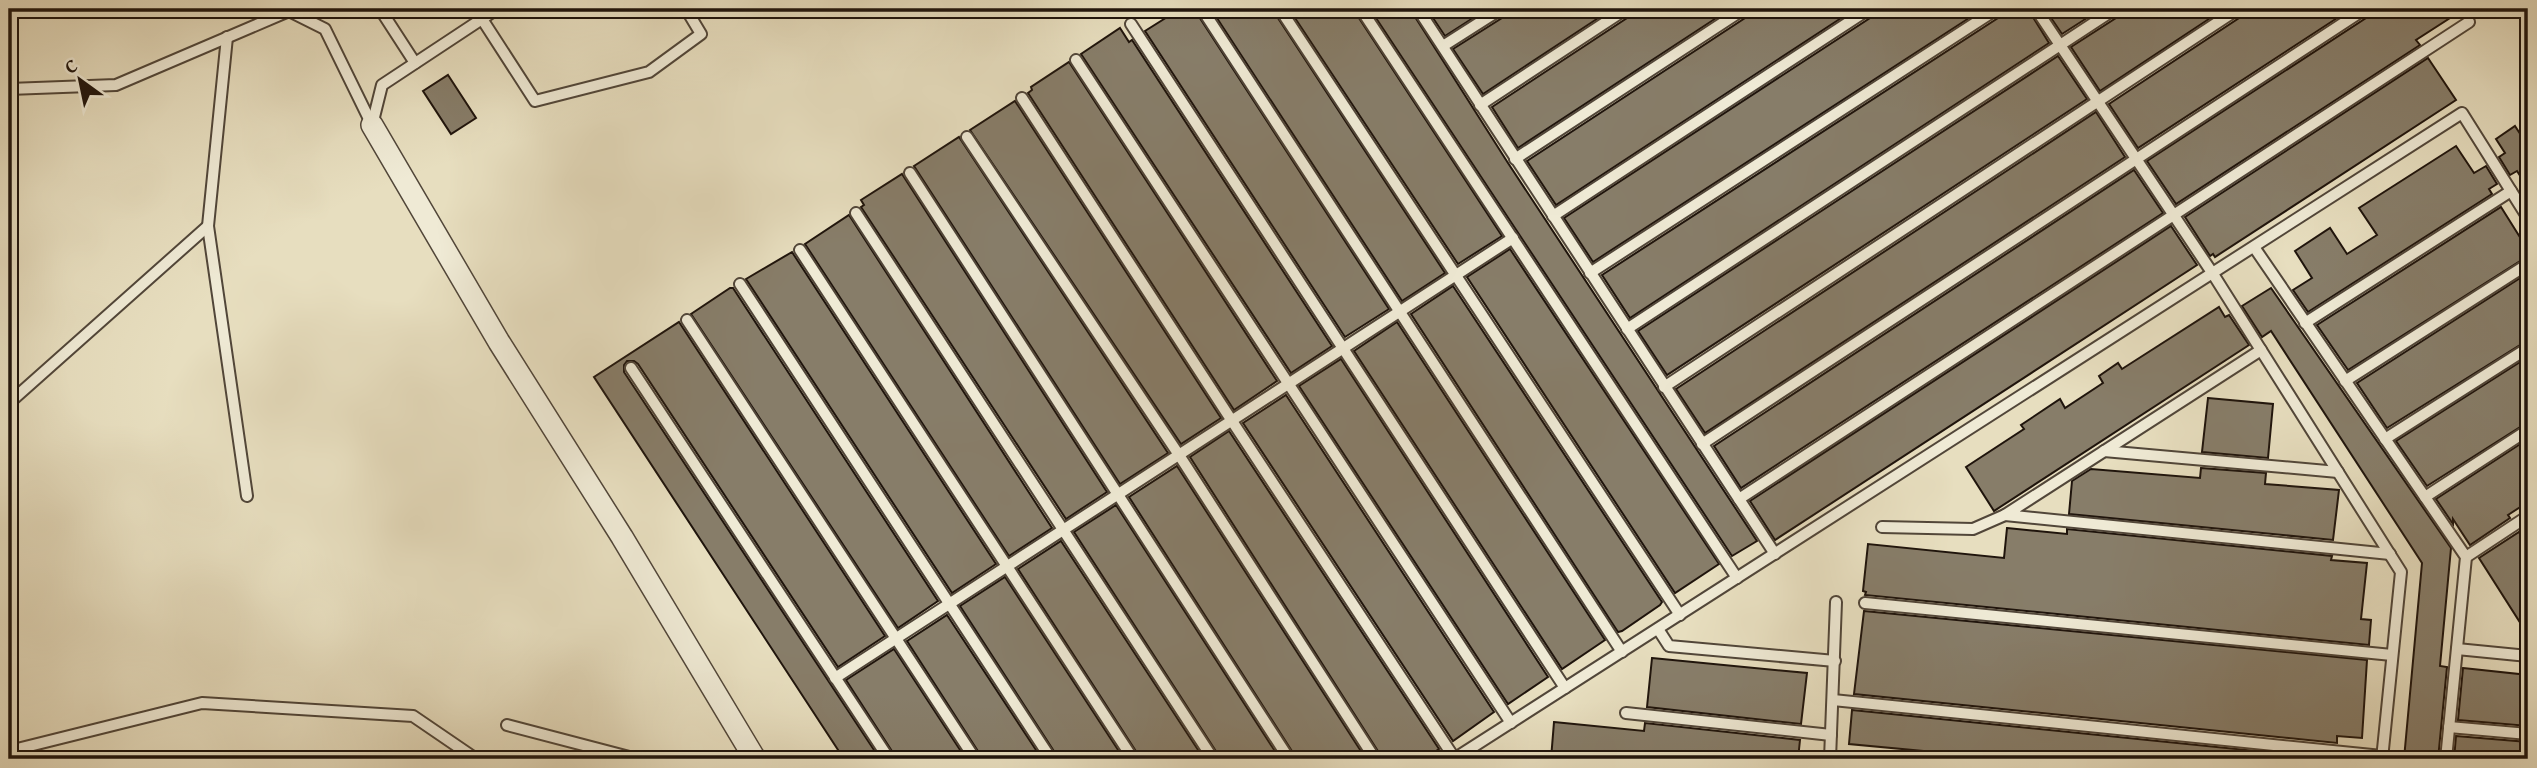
<svg xmlns="http://www.w3.org/2000/svg" width="2537" height="768" font-family="'Gentium Book Plus',serif">
<style>
.building{fill:#877d69;stroke:#1f140c;stroke-width:2}
.lines{fill:none;stroke-linecap:round;stroke-linejoin:round}
.lane-casing{stroke:#514639;stroke-width:14}
.street-casing{stroke:#514639;stroke-width:24}
.lane{stroke:#efead5;stroke-width:10}
.street{stroke:#efead5;stroke-width:21}
</style>
<rect width="100%" height="100%" fill="#e7debf"/>
<filter id="stains"><feTurbulence type="fractalNoise" baseFrequency=".00286" numOctaves="4"/><feColorMatrix values="0 0 0 0 .2 0 0 0 0 .09 0 0 0 0 .02 0 0 0 .5 -.17"/></filter>
<radialGradient id="worn" r=".72"><stop offset=".6" stop-color="#630" stop-opacity="0"/><stop offset="1" stop-color="#630" stop-opacity=".3"/></radialGradient>
<g class="building">
<polygon points="1180,9 1194,9 1389,309 1345,337 1145,31"/>
<polygon points="1211,9 1272,9 1445,273 1402,301"/>
<polygon points="1289,9 1353,9 1502,236 1458,264"/>
<polygon points="1370,9 1410,9 1508,163 1757,541 1732,556"/>
<polygon points="1427,9 1487,9 1445,36"/>
<polygon points="1509,9 1612,9 1483,94 1453,49 1505,16"/>
<polygon points="1634,9 1730,9 1518,148 1492,107 1630,16"/>
<polygon points="1752,9 1855,9 1556,205 1527,161 1748,16"/>
<polygon points="1877,9 1983,9 1593,262 1564,218 1873,16"/>
<polygon points="2005,9 2028,9 2049,43 1630,318 1602,275 2001,16"/>
<polygon points="2045,9 2101,9 2062,34"/>
<polygon points="2123,9 2224,9 2100,91 2071,47 2119,16"/>
<polygon points="2246,9 2351,9 2138,148 2109,104 2242,16"/>
<polygon points="2373,9 2464,9 2416,40 2420,45 2176,204 2147,161 2369,16"/>
<polygon points="1120,28 1129,42 1132,40 1332,346 1291,373 1081,54"/>
<polygon points="2058,56 2087,99 1667,375 1638,331"/>
<polygon points="2428,58 2456,100 2215,257 2213,254 2210,256 2185,217"/>
<polygon points="1069,62 1277,381 1234,410 1028,93 1032,90 1031,87"/>
<polygon points="448,75 476,118 451,134 423,91"/>
<polygon points="1015,101 1221,418 1181,444 970,130"/>
<polygon points="2096,112 2125,157 1705,433 1676,389"/>
<polygon points="2515,126 2528,146 2528,188 2517,171 2510,175 2499,157 2505,153 2496,139"/>
<polygon points="959,137 1168,453 1120,484 914,166"/>
<polygon points="2456,146 2474,173 2486,166 2497,184 2489,189 2492,194 2308,312 2293,290 2312,278 2295,251 2330,228 2347,254 2377,235 2359,208"/>
<polygon points="2134,170 2163,213 1741,488 1714,446"/>
<polygon points="902,174 1107,492 1066,519 861,207 864,205 861,200"/>
<polygon points="2501,207 2528,250 2528,256 2348,370 2317,325"/>
<polygon points="849,215 1052,528 1009,556 805,244"/>
<polygon points="2171,226 2197,265 1775,540 1750,501"/>
<polygon points="1510,249 1719,564 1675,593 1467,277"/>
<polygon points="792,252 996,564 952,593 746,279"/>
<polygon points="2528,273 2528,340 2387,428 2357,383"/>
<polygon points="1453,286 1662,602 1660,605 1622,631 1618,632 1411,314"/>
<polygon points="730,288 733,288 938,601 898,628 691,314"/>
<polygon points="2271,288 2451,548 2440,666 2447,667 2438,759 2404,759 2422,563 2271,331 2262,337 2242,306"/>
<polygon points="2219,307 2225,317 2229,315 2249,345 1994,511 1966,467 2024,429 2021,425 2060,399 2065,408 2103,383 2099,376 2118,363 2122,369"/>
<polygon points="679,322 885,636 838,667 638,364 634,361 627,361 624,365 624,372 880,759 844,759 594,377"/>
<polygon points="1397,322 1605,640 1562,669 1354,351"/>
<polygon points="2528,357 2528,422 2427,486 2396,441"/>
<polygon points="1341,359 1548,677 1508,704 1299,386"/>
<polygon points="1286,395 1494,712 1453,741 1243,423"/>
<polygon points="2208,398 2273,404 2268,458 2202,452"/>
<polygon points="1229,431 1439,749 1424,759 1383,759 1190,457"/>
<polygon points="2528,439 2528,502 2508,515 2510,518 2470,545 2453,519 2453,524 2436,499"/>
<polygon points="1177,466 1366,759 1297,759 1129,497"/>
<polygon points="2201,468 2266,473 2265,484 2339,490 2333,540 2069,514 2072,481 2091,469 2200,478"/>
<polygon points="1116,505 1280,759 1221,759 1074,532"/>
<polygon points="2007,528 2067,534 2067,529 2332,556 2331,560 2367,563 2361,619 2371,620 2369,645 1865,595 1866,592 1863,591 1868,544 2004,558"/>
<polygon points="2519,532 2528,547 2528,635 2479,558"/>
<polygon points="1061,541 1204,759 1141,759 1018,569"/>
<polygon points="1005,577 1124,759 1059,759 960,606"/>
<polygon points="1864,611 2367,660 2362,738 2337,736 2337,743 1854,694"/>
<polygon points="947,615 1042,759 983,759 907,641"/>
<polygon points="894,649 966,759 897,759 846,680"/>
<polygon points="1652,658 1807,673 1801,724 1647,707"/>
<polygon points="2463,668 2528,675 2528,726 2458,720"/>
<polygon points="1852,710 2336,759 2009,759 1849,744"/>
<polygon points="1554,722 1644,731 1645,723 1800,740 1798,759 1551,759"/>
<polygon points="2456,736 2528,742 2528,759 2454,759"/>
</g>
<g class="lines">
<defs>
<g id="lane">
<polyline points="380,9 415,63"/>
<polyline points="1202,9 1622,652"/>
<polyline points="1280,9 1680,615"/>
<polyline points="1361,9 1737,578"/>
<polyline points="1418,9 1775,554"/>
<polyline points="2036,9 2213,274 2401,572 2382,759"/>
<polyline points="482,19 535,101 649,72 701,34 686,9"/>
<polyline points="1131,24 1565,688"/>
<polyline points="227,37 208,226 247,496"/>
<polyline points="1443,46 1501,9"/>
<polyline points="1076,60 1511,723"/>
<polyline points="9,89 116,85 289,11 325,29 372,125"/>
<polyline points="1022,98 1232,421 1455,759"/>
<polyline points="1480,105 1626,9"/>
<polyline points="372,125 382,85 497,9"/>
<polyline points="967,137 1179,455 1375,759"/>
<polyline points="1515,159 1744,9"/>
<polyline points="910,173 1289,759"/>
<polyline points="856,213 1213,759"/>
<polyline points="1553,216 1869,9"/>
<polyline points="2254,247 2466,557 2446,759"/>
<polyline points="800,250 1133,759"/>
<polyline points="1590,273 1997,9"/>
<polyline points="740,284 1051,759"/>
<polyline points="687,320 975,759"/>
<polyline points="2305,323 2511,191"/>
<polyline points="1627,329 2115,9"/>
<polyline points="2261,350 2005,515 2390,554"/>
<polyline points="631,368 889,759"/>
<polyline points="2345,381 2528,264"/>
<polyline points="1664,387 2238,9"/>
<polyline points="9,403 208,226"/>
<polyline points="2385,439 2528,348"/>
<polyline points="1702,444 2365,9"/>
<polyline points="2104,451 2338,472"/>
<polyline points="2425,497 2528,430"/>
<polyline points="1739,499 2469,22"/>
<polyline points="1882,527 1973,529 2005,515"/>
<polyline points="2466,557 2528,516"/>
<polyline points="1865,603 2392,655"/>
<polyline points="1658,629 1669,646 1835,661"/>
<polyline points="2457,649 2528,656"/>
<polyline points="835,678 1513,238"/>
<polyline points="1833,700 2382,756"/>
<polyline points="1626,713 1831,735"/>
<polyline points="507,725 637,759"/>
<polyline points="2449,727 2528,734"/>
<polyline points="9,751 202,703 413,716 476,759"/>
<polyline points="1454,759 2462,113 2528,218"/>
<polyline points="1830,759 1836,602"/>
</g>
<polyline id="street" points="372,125 499,342 622,537 755,759"/>
</defs>
<use href="#lane" class="lane-casing"/>
<use href="#street" class="street-casing"/>
<use href="#lane" class="lane"/>
<use href="#street" class="street"/>
</g>
<rect width="2537" height="768" fill="none" stroke="#e7debf" stroke-width="35"/>
<rect x="10" y="10" width="2516" height="747" fill="none" stroke="#1f140c" stroke-width="3.5"/>
<rect x="18" y="18" width="2502" height="733" fill="none" stroke="#1f140c" stroke-width="2"/>
<g transform="translate(80 80) rotate(327)" stroke="#efead5" stroke-width="5" paint-order="stroke">
<path d="M0-5L12 26L0 18L-12 26Z" fill="#1f140c"/>
<text y="-10" font-size="19" font-weight="bold" text-anchor="middle" fill="#1f140c">С</text>
</g>
<rect width="100%" height="100%" filter="url(#stains)"/>
<rect width="100%" height="100%" fill="url(#worn)"/>
</svg>
